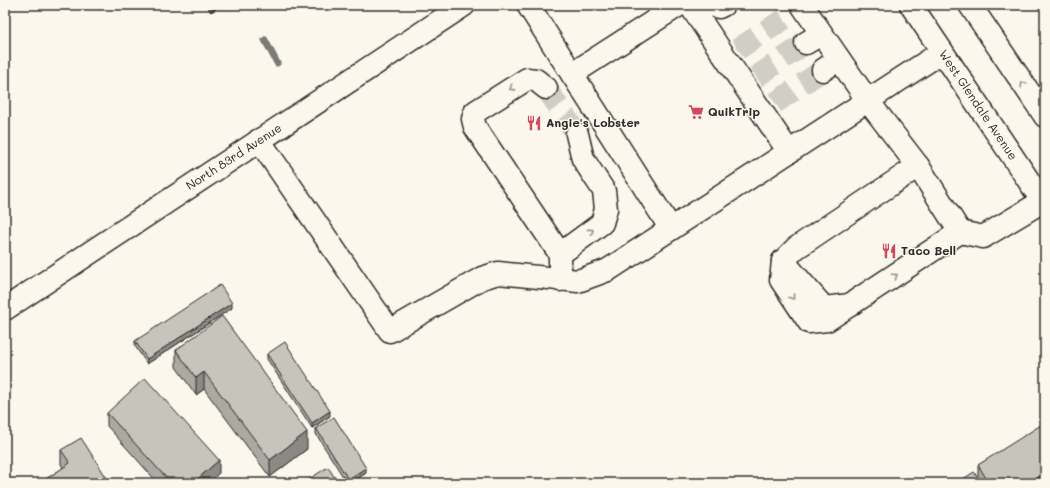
<svg xmlns="http://www.w3.org/2000/svg" width="1050" height="488" font-family="Mali,sans-serif">
<style>
.lines{fill:none;stroke-linecap:round;stroke-linejoin:round}
.stream{stroke:#7b7a75;stroke-width:7}
.minor-tunnel{stroke:#d1cec5;stroke-width:22;stroke-dasharray:22 11;stroke-linecap:butt}
.minor-casing{stroke:#2b2b2b;stroke-width:25}
.major-casing{stroke:#2b2b2b;stroke-width:25}
.minor{stroke:#fbf7ec;stroke-width:22}
.major{stroke:#fbf7ec;stroke-width:22}
.wall{fill:#aba9a2;stroke:#2b2b2b}
.shaded-wall{fill:#8b8984;stroke:#2b2b2b}
.building{fill:#c7c4bc;stroke:#2b2b2b}
.oneway{stroke:#93918c}
.labels{text-anchor:middle;stroke-width:3;stroke-linejoin:round;paint-order:stroke}
.street-label{font-size:12px;fill:#2b2b2b;stroke:#fbf7ec}
.poi-label{font-size:12px;font-weight:bold;fill:#2b2b2b;stroke:#fbf7ec;text-anchor:start}
</style>
<rect width="100%" height="100%" fill="#fbf7ec"/>
<filter id="ink" filterUnits="userSpaceOnUse"><feTurbulence type="fractalNoise" baseFrequency=".025" numOctaves="2"/><feDisplacementMap in="SourceGraphic" scale="8" xChannelSelector="R" yChannelSelector="G"/><feConvolveMatrix kernelMatrix="1 2 1 2 8 2 1 2 1" color-interpolation-filters="sRGB"/></filter>
<g filter="url(#ink)">
<g class="lines">
<polyline class="stream" points="265,40 277,63"/>
<g class="minor-tunnel">
<polyline points="738,49 789,16"/>
<polyline points="756,77 806,43"/>
<polyline points="546,88 577,134"/>
<polyline points="775,103 823,70"/>
</g>
<defs>
<g id="minor">
<polyline points="528,5 671,229"/>
<polyline points="690,5 789,152"/>
<polyline points="709,5 719,7 723,5"/>
<polyline points="802,5 868,101 918,166 960,232 983,237 1043,201"/>
<polyline points="806,43 821,34"/>
<polyline points="823,70 839,59"/>
<polyline points="572,74 679,5"/>
<polyline points="546,88 536,80 527,79 475,112 473,119 475,127 560,254 560,280"/>
<polyline points="259,140 390,331 482,278 498,273 578,281 608,270 942,52"/>
<polyline points="918,166 796,248 783,261 781,280 809,322 827,320 960,232"/>
<polyline points="560,254 602,223 606,209 604,191 583,159 577,134"/>
<polyline points="783,261 824,308 850,305"/>
</g>
<g id="major">
<polyline points="911,5 1045,205"/>
<polyline points="970,5 1045,116"/>
<polyline points="5,309 464,5"/>
</g>
</defs>
<use href="#minor" class="minor-casing"/>
<use href="#major" class="major-casing"/>
<use href="#minor" class="minor"/>
<use href="#major" class="major"/>
</g>
<g class="wall">
<polygon points="206,5 221,5 211,12"/>
<polygon points="232,308 147,364 135,346 135,341"/>
<polygon points="176,350 307,449 270,477 204,389 196,395 176,367"/>
<polygon points="267,354 330,416 312,428 267,359"/>
<polygon points="107,413 219,473 209,483 158,483 107,426"/>
<polygon points="1045,420 1045,483 957,483 978,478 978,465 1044,429 1044,421"/>
<polygon points="316,428 366,473 351,483 347,483 316,434"/>
<polygon points="61,450 110,483 43,483 43,481 63,468 61,464"/>
</g>
<g class="shaded-wall">
<polygon points="213,5 221,5 211,12 211,7"/>
<polygon points="232,303 232,308 147,364 147,359"/>
<polygon points="204,372 204,389 196,395 196,378"/>
<polygon points="330,411 330,416 312,428 312,423"/>
<polygon points="307,432 307,449 270,477 270,460"/>
<polygon points="219,460 219,473 209,483 193,483"/>
<polygon points="366,468 366,473 351,483 348,483 348,479"/>
<polygon points="1045,473 1045,483 1030,483"/>
</g>
<g class="building">
<polygon points="220,285 232,303 147,359 135,341"/>
<polygon points="222,316 307,432 270,460 204,372 196,378 176,350"/>
<polygon points="285,342 330,411 312,423 267,354"/>
<polygon points="145,378 219,460 193,483 171,483 107,413"/>
<polygon points="334,417 366,468 348,479 316,428"/>
<polygon points="1041,425 1045,431 1045,473 1030,483 989,483 978,465"/>
<polygon points="81,438 110,483 45,483 43,481 70,463 61,450"/>
<polygon points="328,467 338,483 303,483"/>
<polygon points="974,472 981,483 957,483"/>
</g>
<defs><path id="oneway-chevron" d="M-2-3.5L2.5 0L-2 3.5" fill="none" stroke-width="1.6" stroke-linecap="round" stroke-linejoin="round"/></defs>
<g class="oneway">
<use href="#oneway-chevron" transform="translate(1023 84) rotate(-124)"/>
<use href="#oneway-chevron" transform="translate(512 88) rotate(147)"/>
<use href="#oneway-chevron" transform="translate(591 231) rotate(-36)"/>
<use href="#oneway-chevron" transform="translate(895 276) rotate(-34)"/>
<use href="#oneway-chevron" transform="translate(792 297) rotate(56)"/>
</g>
</g>
<defs>
<symbol id="supermarket-bare" viewBox="-9 -9 18 18"><path d="M-6-5.5h2.5l.6 2H6L4.5 2H-2.5L-4.4-4H-6ZM-1.5 3.2a1.3 1.3 0 1 0 .1 0ZM3 3.2a1.3 1.3 0 1 0 .1 0Z" fill="#d1495b" stroke="#fbf7ec" stroke-width="2.5" paint-order="stroke"/></symbol>
<symbol id="restaurant-bare" viewBox="-9 -9 18 18"><path d="M-5-6h1v4h1v-4h1v4h1v-4h1v5L-1.5 .5V6h-2V.5L-5-1ZM5-6V6H3V1.5H1.5Q1.5-4 5-6Z" fill="#d1495b" stroke="#fbf7ec" stroke-width="2.5" paint-order="stroke"/></symbol>
</defs>
<g fill-rule="evenodd">
<use href="#supermarket-bare" x="685" y="101" width="22" height="22"/>
<use href="#restaurant-bare" x="523" y="112" width="22" height="22"/>
<use href="#restaurant-bare" x="878" y="240" width="22" height="22"/>
</g>
<g class="labels">
<g class="street-label">
<text transform="translate(978 105) rotate(56)" y="4">West Glendale Avenue</text>
<text transform="translate(234 157) rotate(-33)" y="4">North 83rd Avenue</text>
</g>
<g class="poi-label">
<text x="708" y="116">QuikTrip</text>
<text x="546" y="127">Angie's Lobster</text>
<text x="901" y="255">Taco Bell</text>
</g>
</g>
<rect width="1050" height="488" fill="none" stroke="#fbf7ec" stroke-width="20"/>
<rect x="10" y="10" width="1030" height="468" fill="none" stroke="#2b2b2b" stroke-width="1.5" filter="url(#ink)"/>
</svg>
